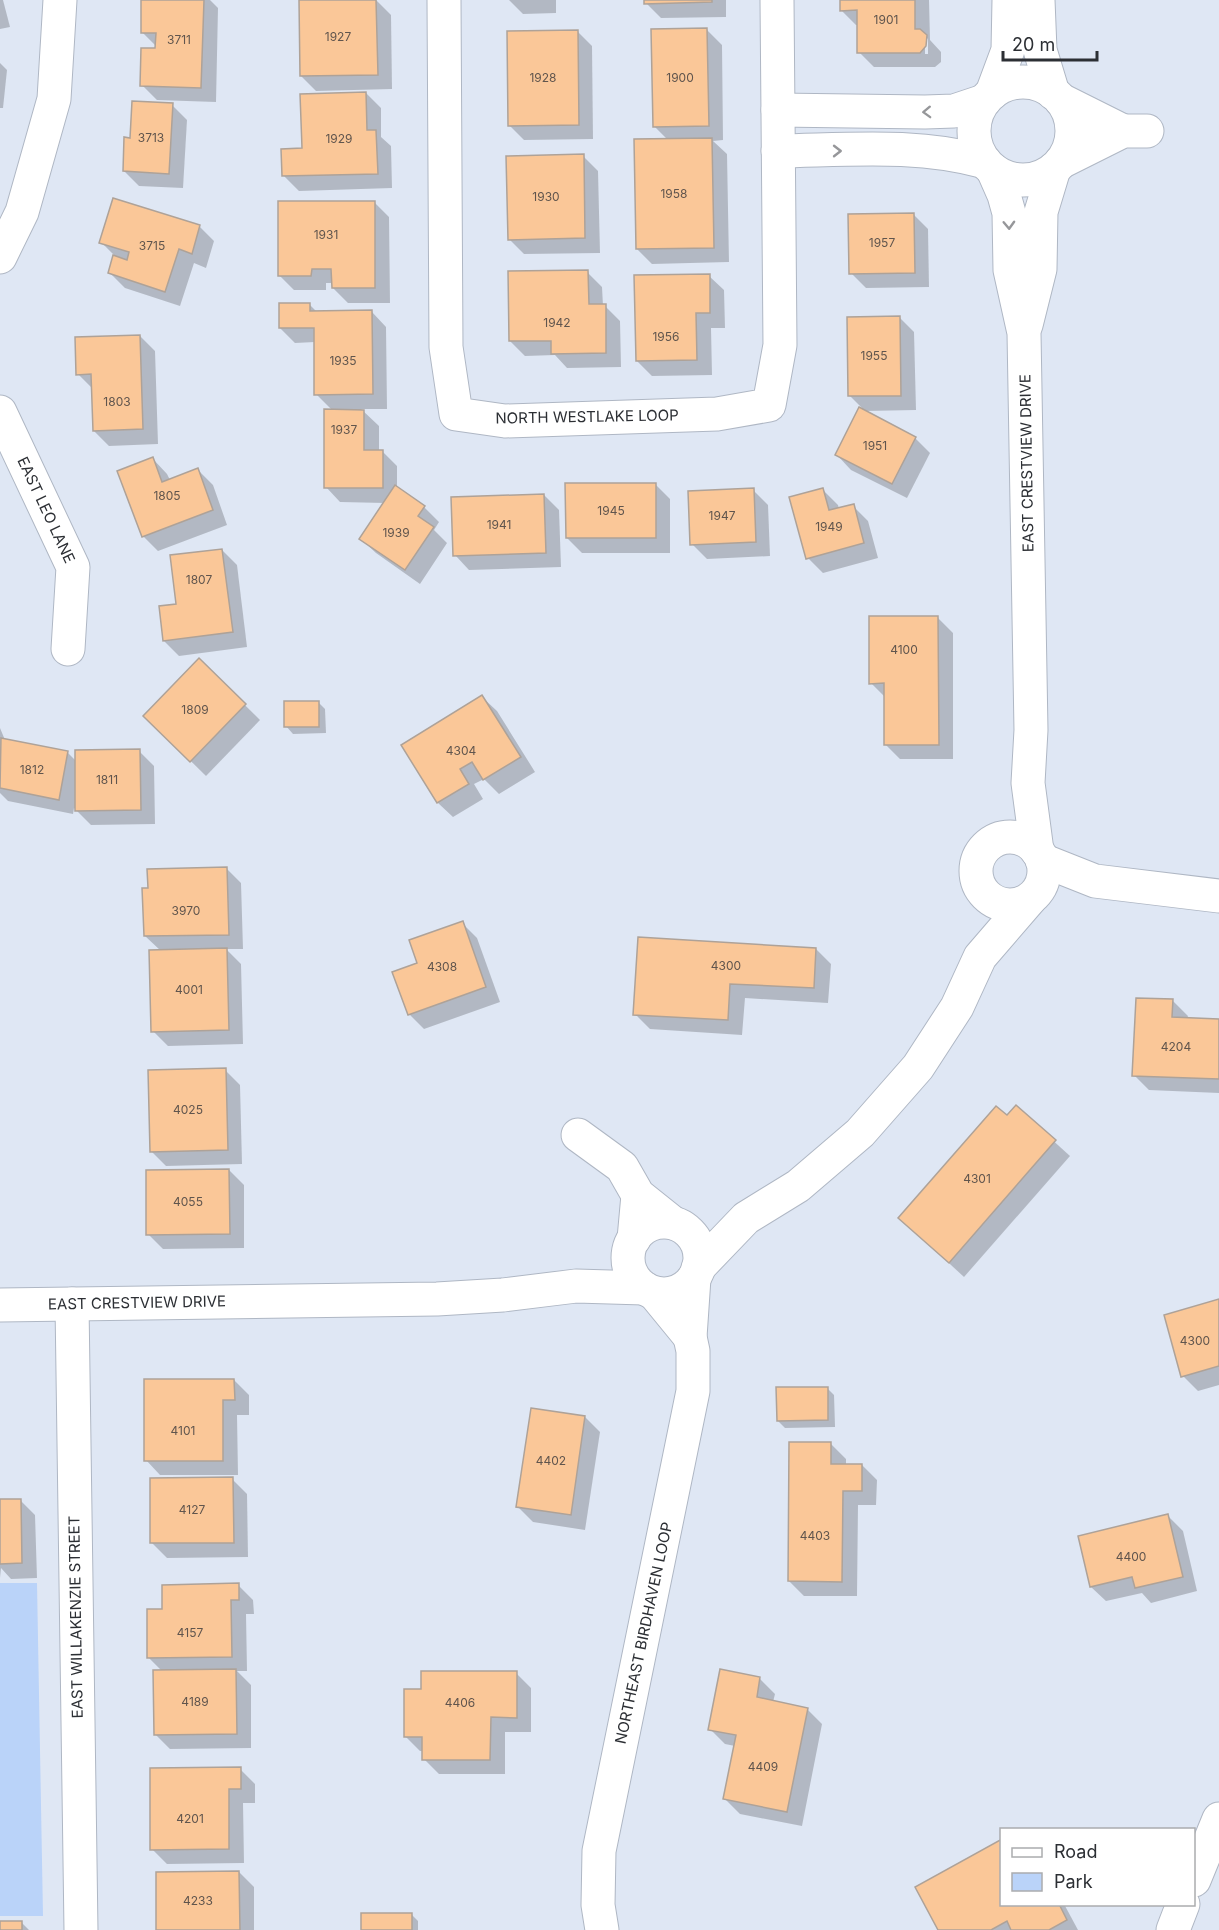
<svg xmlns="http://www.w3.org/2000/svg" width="1219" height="1930" font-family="Inter,sans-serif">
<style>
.green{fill:#bad3f9}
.shadow{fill:#0003;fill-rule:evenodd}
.building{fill:#fac798;stroke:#aea298;stroke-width:1.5}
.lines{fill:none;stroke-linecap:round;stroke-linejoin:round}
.street-casing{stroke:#afb7c4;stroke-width:35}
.secondary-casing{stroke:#afb7c4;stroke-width:35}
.street{stroke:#fff;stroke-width:33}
.secondary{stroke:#fff;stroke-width:33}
.oneway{stroke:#96979a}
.labels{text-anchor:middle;stroke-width:4.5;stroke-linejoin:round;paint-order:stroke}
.number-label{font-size:12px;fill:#60554d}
.street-label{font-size:15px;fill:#2c2f34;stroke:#fff}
</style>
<rect width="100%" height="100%" fill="#dfe7f4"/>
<polygon class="green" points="0,1583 37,1583 43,1916 0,1916"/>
<g class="shadow">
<polygon points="0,0 3,0 10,27 0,29"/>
<polygon points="143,0 210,0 218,8 216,102 157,100 142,85 157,47 142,32"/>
<polygon points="376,0 391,15 392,89 316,91 301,76"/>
<polygon points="509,0 556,0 556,13 523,14"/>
<polygon points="646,0 726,0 726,17 661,18 646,3"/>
<path d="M841,0h88l1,40 11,12v10l-6,5h-61l-15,-15v-27h-3l-15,-15zM925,36l3,3v15h-3z"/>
<polygon points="707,30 722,45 723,140 713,141 727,154 729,262 652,264 637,249 668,140 654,126"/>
<polygon points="577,31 592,46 593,139 524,140 509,125"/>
<polygon points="0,63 7,70 3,108 0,108"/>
<polygon points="366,93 381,108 381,137 391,146 392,188 299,191 284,176 304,150"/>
<polygon points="172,105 187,120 183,188 139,186 124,171 132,139"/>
<polygon points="583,156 598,171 600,253 524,254 509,239"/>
<polygon points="374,202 389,217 390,303 348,303 333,288 333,283 326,283 326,290 294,290 279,275"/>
<polygon points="913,214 928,229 929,287 866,288 851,273"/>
<polygon points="199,226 214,241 206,268 194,263 180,306 125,288 110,273 115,256 101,242"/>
<polygon points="587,272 602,287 603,306 605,306 620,321 621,367 567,368 555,355 525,356 510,341"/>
<polygon points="709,276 724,290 725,328 711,328 712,375 652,376 637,361"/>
<polygon points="309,304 318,313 372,312 386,327 387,409 361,409 379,426 379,451 382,451 397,466 397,488 424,507 439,522 434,530 447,543 420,584 376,553 361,539 385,503 340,502 326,487 333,411 316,394 315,342 295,343 280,328"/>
<polygon points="899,317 914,332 916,410 865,411 850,396"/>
<polygon points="140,336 155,351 158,444 109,446 94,431 93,389 78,374"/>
<polygon points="915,438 930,453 907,498 851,470 837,455"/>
<polygon points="153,459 167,474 170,480 198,470 213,485 227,525 158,551 143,536"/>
<polygon points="655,484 670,499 670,553 582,553 567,538"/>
<polygon points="753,490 768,505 770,556 707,559 692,544"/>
<polygon points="823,490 838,505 839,509 853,506 868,521 878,558 823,573 808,558"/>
<polygon points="544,495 559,510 561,567 469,570 455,555"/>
<polygon points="222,550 237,565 247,647 179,656 164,641 178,605"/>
<polygon points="938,618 953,633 953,759 900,759 885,744 885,697 871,683"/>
<polygon points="199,660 260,720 206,776 145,716"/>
<polygon points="482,697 497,711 535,772 499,794 484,779 474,784 483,799 453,817 438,803 403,746"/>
<polygon points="318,702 325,709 326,733 293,734 286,726"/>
<polygon points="0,728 5,740 68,753 76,761 139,751 154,766 155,824 91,825 74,808 73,814 8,801 0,793"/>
<polygon points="226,868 241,883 243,949 226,949 241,964 243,1044 168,1046 153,1031 161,951 145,936"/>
<polygon points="462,923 477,938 500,1002 424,1029 409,1014 419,963"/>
<polygon points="816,949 831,964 828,1003 745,998 742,1035 650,1029 635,1014"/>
<polygon points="1173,1001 1188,1016 1187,1019 1219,1021 1219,1093 1149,1090 1134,1075"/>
<polygon points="225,1070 240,1085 242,1164 166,1166 151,1151"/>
<polygon points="1016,1107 1070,1156 964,1277 900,1218"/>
<polygon points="229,1170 244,1185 244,1248 163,1249 148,1234"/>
<polygon points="1219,1301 1219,1385 1198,1391 1183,1376"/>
<polygon points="234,1380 249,1395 249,1415 237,1415 238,1475 160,1475 146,1460"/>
<polygon points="827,1388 834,1395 835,1427 785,1428 778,1421"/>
<polygon points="585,1417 600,1432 585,1530 533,1522 518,1507"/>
<polygon points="831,1444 846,1459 846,1465 862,1465 877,1480 876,1505 858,1505 857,1596 804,1596 789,1581"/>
<polygon points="232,1479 247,1494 248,1557 167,1558 152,1543"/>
<polygon points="0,1500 20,1500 35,1515 37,1578 11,1579 1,1568 0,1578"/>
<polygon points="1168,1516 1183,1531 1197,1591 1151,1603 1142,1593 1106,1601 1091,1587"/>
<polygon points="238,1585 253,1600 254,1614 246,1614 247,1671 237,1671 251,1685 251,1748 170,1749 155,1734 162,1671 149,1658"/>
<polygon points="516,1673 531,1688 531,1732 505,1732 505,1774 439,1774 424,1759 424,1751 420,1751 405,1736 423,1691"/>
<polygon points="760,1679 775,1694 773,1702 807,1709 822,1724 802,1826 740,1814 725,1799 735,1746 725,1744 710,1729"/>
<polygon points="240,1769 255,1784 255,1803 243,1803 244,1863 167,1864 152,1849"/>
<polygon points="239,1872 254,1887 254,1930 158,1930"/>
<polygon points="1002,1904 1064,1904 1078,1930 940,1930"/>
<polygon points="411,1914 418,1921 418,1930 363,1930"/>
<polygon points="21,1922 29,1930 0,1930 0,1923"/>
</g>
<g class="building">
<polygon points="141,0 204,0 201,88 140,86 141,48 155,48 156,33 141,33"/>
<polygon points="299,0 376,0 378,75 300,76"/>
<polygon points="644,0 712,0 712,2 644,4"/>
<polygon points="840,0 915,0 915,29 920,29 927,35 926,46 920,53 857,53 857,10 840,11"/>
<polygon points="707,28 709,126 653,127 651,29"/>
<polygon points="578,30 579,125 508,126 507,31"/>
<polygon points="366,92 367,130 376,130 378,174 282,176 281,149 302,148 300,94"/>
<polygon points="132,101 173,103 169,174 123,171 124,137 130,138"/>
<polygon points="712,138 714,248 636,249 634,139"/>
<polygon points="584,154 585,238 508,240 506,156"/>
<polygon points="113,198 200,225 192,254 179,249 165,292 108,273 113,255 127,260 129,252 99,243"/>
<polygon points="278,201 375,201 375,288 332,288 331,269 312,269 311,276 278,276"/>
<polygon points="914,213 915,273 849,274 848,214"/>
<polygon points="588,270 589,304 606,304 606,353 551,354 551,341 509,341 508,271"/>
<polygon points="710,274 710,313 696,313 697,360 636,361 634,275"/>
<polygon points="279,303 310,303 310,311 372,310 373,394 314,395 314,328 279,328"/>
<polygon points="900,316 901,396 848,396 847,317"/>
<polygon points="140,335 143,429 93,431 91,374 76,375 75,337"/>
<polygon points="859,407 916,437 892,484 835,455"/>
<polygon points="324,409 364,410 364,450 383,450 383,488 324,488"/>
<polygon points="153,457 162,482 198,468 213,510 142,537 117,471"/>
<polygon points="565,483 656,483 656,538 566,538"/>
<polygon points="395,485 425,506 418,516 434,527 405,570 359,539"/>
<polygon points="754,488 756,542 690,545 688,491"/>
<polygon points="823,488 829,510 854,504 864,543 806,559 789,497"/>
<polygon points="544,494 546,553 453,556 451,497"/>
<polygon points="222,549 233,632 163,641 159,606 176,604 170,555"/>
<polygon points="869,616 938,616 939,745 884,745 884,683 869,684"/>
<polygon points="199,658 246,704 190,762 143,716"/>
<polygon points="482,695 521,757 483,780 472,762 460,769 469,784 437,803 401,745"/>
<rect x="284" y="701" width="35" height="26"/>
<polygon points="1,738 68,751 59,800 0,788"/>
<polygon points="140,749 141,810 75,811 75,750"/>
<polygon points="227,867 229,935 144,936 142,888 148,888 147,869"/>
<polygon points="463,921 486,987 408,1015 392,972 417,963 409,940"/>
<polygon points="638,937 816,948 814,988 730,984 728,1020 633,1015"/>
<polygon points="227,948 229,1030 151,1032 149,950"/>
<polygon points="1136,998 1173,999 1172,1017 1219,1019 1219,1079 1132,1076"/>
<polygon points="226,1068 228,1150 150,1152 148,1070"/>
<polygon points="1016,1105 1056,1140 949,1263 898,1218 996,1106 1007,1115"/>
<polygon points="229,1169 230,1234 146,1235 146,1170"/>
<polygon points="1219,1299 1219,1366 1181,1377 1164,1315"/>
<polygon points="144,1379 234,1379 235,1400 223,1400 223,1461 144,1461"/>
<polygon points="776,1387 828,1387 828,1420 777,1421"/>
<polygon points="531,1408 585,1416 571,1515 516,1507"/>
<polygon points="789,1442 831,1442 831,1464 862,1464 862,1491 843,1491 842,1582 788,1581"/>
<polygon points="233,1477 234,1543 150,1543 150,1478"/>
<polygon points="0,1499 21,1499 22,1563 0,1564"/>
<polygon points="1168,1514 1183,1577 1135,1588 1132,1577 1090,1587 1078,1536"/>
<polygon points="239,1583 239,1600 231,1600 232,1657 147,1658 147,1609 162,1609 162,1585"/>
<polygon points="236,1669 237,1734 154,1735 153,1670"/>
<polygon points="720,1669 760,1677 757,1697 808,1708 787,1812 723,1799 736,1735 708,1730"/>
<polygon points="421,1671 517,1671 517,1718 491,1717 490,1760 422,1760 422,1737 404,1737 404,1689 421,1689"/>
<polygon points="241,1767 241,1789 229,1789 229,1849 150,1850 150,1768"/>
<polygon points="1002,1839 1002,1904 1059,1904 1067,1920 1049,1930 1011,1930 1007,1921 991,1930 938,1930 915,1887"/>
<polygon points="239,1871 240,1930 156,1930 156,1872"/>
<rect x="361" y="1913" width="51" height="17"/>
<rect x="0" y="1921" width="22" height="9"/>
</g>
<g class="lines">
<defs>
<g id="street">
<polyline points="444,0 446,347 456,414 505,421 717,414 769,405 780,345 777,0"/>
<polyline points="1061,100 1123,131"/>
<polyline points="778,110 925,112 954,111 984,101"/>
<path d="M778,151c69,-1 140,-8 207,11"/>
<polyline points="1061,162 1123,131 1147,131"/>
<polyline points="0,257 22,212 54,99 60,0"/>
<polyline points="0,412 73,567 68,649"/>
<polyline points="1042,860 1095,881 1219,896"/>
<polyline points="578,1135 622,1167 638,1195 673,1223"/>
<polyline points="634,1239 638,1195"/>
<polyline points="654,1293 690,1337"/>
<polyline points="72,1304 81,1930"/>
<polyline points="1194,1880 1219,1819"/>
<polyline points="602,1930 598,1905 599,1851 693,1391 693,1351 690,1337 694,1278"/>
<polyline points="1173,1930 1183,1904"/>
</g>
<g id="secondary">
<polyline points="1038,0 1040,50 1053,93"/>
<circle cx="1023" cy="131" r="49"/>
<polyline points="992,93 1008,50 1009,0"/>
<polyline points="993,170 1004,195 1009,213 1010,270 1024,333 1031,730 1028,783 1037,851"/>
<polyline points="1026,325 1040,269 1041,212 1054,169"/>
<circle cx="1010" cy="871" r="34"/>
<circle cx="664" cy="1258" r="36"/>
<polyline points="698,1268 746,1218 798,1186 860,1133 918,1067 957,1007 980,957 1030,899"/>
<polyline points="0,1305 437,1299 503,1295 576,1286 644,1288"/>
</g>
</defs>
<use href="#street" class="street-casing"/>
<use href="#secondary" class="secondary-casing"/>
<use href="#street" class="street"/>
<use href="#secondary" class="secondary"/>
</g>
<defs><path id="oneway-chevron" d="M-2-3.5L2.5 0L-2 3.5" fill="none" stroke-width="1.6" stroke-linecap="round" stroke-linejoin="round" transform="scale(1.5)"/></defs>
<g class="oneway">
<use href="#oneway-chevron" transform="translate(927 112) rotate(178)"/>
<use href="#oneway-chevron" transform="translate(837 151)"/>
<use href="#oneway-chevron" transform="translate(1009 225) rotate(88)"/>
</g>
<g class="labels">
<g class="number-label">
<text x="886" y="24">1901</text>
<text x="338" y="41">1927</text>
<text x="179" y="44">3711</text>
<text x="543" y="82">1928</text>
<text x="680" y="82">1900</text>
<text x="151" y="142">3713</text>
<text x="339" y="143">1929</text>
<text x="674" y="198">1958</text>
<text x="546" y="201">1930</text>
<text x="326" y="239">1931</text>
<text x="882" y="247">1957</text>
<text x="152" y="250">3715</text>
<text x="557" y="327">1942</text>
<text x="666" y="341">1956</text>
<text x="874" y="360">1955</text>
<text x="343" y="365">1935</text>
<text x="117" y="406">1803</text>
<text x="344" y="434">1937</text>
<text x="875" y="450">1951</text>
<text x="167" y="500">1805</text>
<text x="611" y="515">1945</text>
<text x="722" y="520">1947</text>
<text x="499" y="529">1941</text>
<text x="829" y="531">1949</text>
<text x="396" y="537">1939</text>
<text x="199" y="584">1807</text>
<text x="904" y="654">4100</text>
<text x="195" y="714">1809</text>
<text x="461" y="755">4304</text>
<text x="32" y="774">1812</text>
<text x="107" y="784">1811</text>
<text x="186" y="915">3970</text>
<text x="726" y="970">4300</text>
<text x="442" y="971">4308</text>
<text x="189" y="994">4001</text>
<text x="1176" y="1051">4204</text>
<text x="188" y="1114">4025</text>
<text x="977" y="1183">4301</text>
<text x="188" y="1206">4055</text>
<text x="1195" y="1345">4300</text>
<text x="183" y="1435">4101</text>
<text x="551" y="1465">4402</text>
<text x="192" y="1514">4127</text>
<text x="815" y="1540">4403</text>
<text x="1131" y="1561">4400</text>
<text x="190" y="1637">4157</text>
<text x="195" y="1706">4189</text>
<text x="460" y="1707">4406</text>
<text x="763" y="1771">4409</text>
<text x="190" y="1823">4201</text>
<text x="198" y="1905">4233</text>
</g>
<g class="street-label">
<text transform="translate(587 417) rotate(-1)" y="5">NORTH WESTLAKE LOOP</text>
<text transform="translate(1027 463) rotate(-91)" y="5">EAST CRESTVIEW DRIVE</text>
<text transform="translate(46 510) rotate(65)" y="5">EAST LEO LANE</text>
<text transform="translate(137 1303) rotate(-1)" y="5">EAST CRESTVIEW DRIVE</text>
<text transform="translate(76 1617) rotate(-91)" y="5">EAST WILLAKENZIE STREET</text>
<text transform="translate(644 1633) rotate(-78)" y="5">NORTHEAST BIRDHAVEN LOOP</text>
</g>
</g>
<rect x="1000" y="1828" width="195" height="78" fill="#ffffff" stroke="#abacae" stroke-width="1.5"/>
<rect x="1012" y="1848" width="30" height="9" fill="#ffffff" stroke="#abacae" stroke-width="1.5"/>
<text x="1054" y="1858" font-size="18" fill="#2c2f34">Road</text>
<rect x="1012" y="1873" width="30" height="18" fill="#bad3f9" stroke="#abacae" stroke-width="1.5"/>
<text x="1054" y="1888" font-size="18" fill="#2c2f34">Park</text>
<path d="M1003 51v9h94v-9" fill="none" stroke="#2c2f34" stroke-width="3"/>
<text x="1012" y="51" font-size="18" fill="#2c2f34" stroke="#ffffff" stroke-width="4.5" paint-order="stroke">20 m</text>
</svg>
